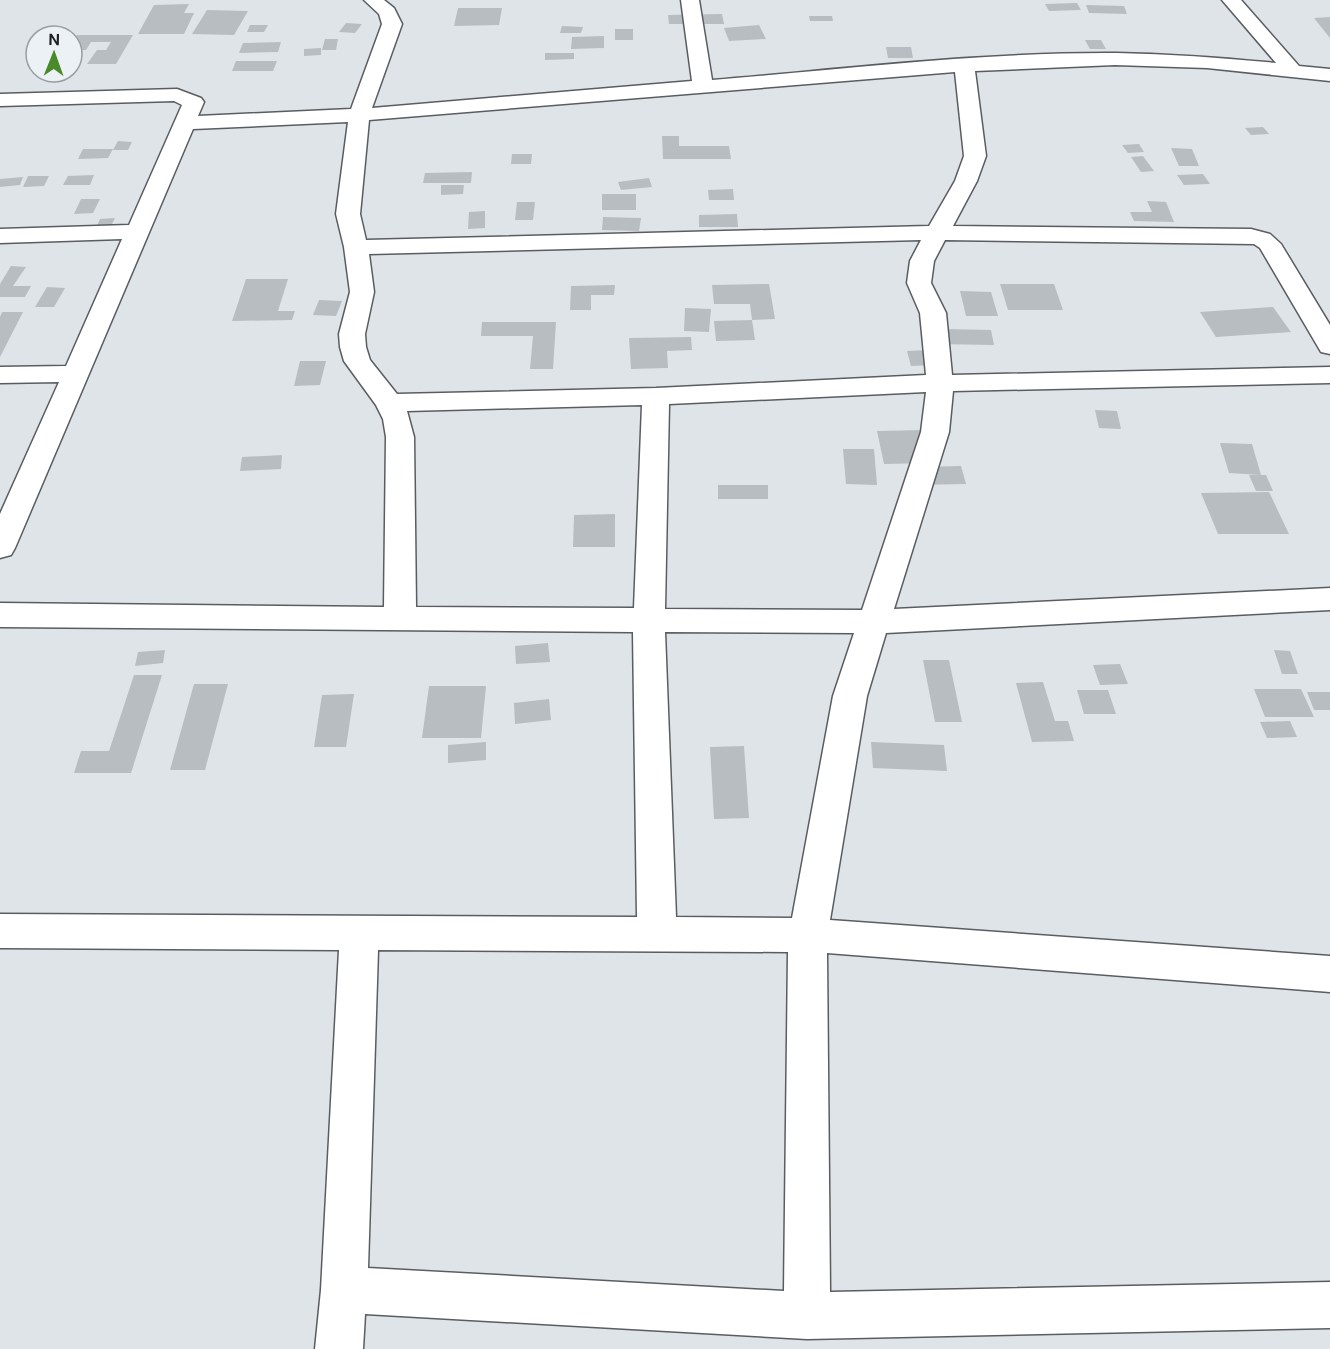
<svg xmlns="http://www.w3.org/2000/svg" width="1330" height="1349" font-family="'DM Sans',sans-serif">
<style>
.building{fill:#b7bdc1}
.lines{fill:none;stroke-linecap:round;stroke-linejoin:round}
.minor-casing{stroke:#595d62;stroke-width:3}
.minor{fill:#fff;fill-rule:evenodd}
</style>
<rect width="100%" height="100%" fill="#dfe4e9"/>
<g class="building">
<polygon points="1077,3 1081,10 1049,11 1045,4"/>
<polygon points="189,4 184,13 194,13 184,34 138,34 154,5"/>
<polygon points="1086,5 1124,6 1127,14 1089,13"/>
<polygon points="458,8 502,8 499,25 454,26"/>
<polygon points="207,10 248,11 234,35 192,34"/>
<polygon points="722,14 724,24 669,24 668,15"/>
<polygon points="809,16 832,16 833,21 810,21"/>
<polygon points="1330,17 1330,38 1314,18"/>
<polygon points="346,23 362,24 355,33 339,32"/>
<polygon points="250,25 268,25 264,32 247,32"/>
<polygon points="759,25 766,39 729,41 724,28"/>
<polygon points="562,26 583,27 581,33 560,33"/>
<rect x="615" y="29" width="18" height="11"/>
<polygon points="77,35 133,35 116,64 87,64 97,50 106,50 111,42 91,42 86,50 72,50 72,42"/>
<polygon points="604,36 604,48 571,49 572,37"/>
<polygon points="325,39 338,39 336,50 322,50"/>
<polygon points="1085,40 1101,40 1106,49 1090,49"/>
<polygon points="281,42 278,52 239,53 243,43"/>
<polygon points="886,47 911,47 913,58 888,58"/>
<polygon points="321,48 321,55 304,56 304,49"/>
<polygon points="545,53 574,53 574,59 545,60"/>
<polygon points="236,61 277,61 273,71 232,71"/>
<polygon points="1263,127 1269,134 1251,135 1245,128"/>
<polygon points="662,136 679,136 679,146 729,146 731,159 663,159"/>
<polygon points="118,141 132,142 128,150 113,150"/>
<polygon points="1139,144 1144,152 1128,153 1122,145"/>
<polygon points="1171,148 1192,149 1199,166 1179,166"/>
<polygon points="83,149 113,149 108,158 78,159"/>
<polygon points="512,154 532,154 531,164 511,164"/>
<polygon points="1143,156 1154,171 1141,172 1131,157"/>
<polygon points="472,172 471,183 423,183 425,173"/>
<polygon points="1203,174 1210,184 1184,185 1177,175"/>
<polygon points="94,175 90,185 63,185 68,176"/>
<polygon points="28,176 49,176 44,186 23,187"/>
<polygon points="23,177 20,185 0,187 0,179"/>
<polygon points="649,178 652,187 621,190 618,182"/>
<polygon points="441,185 464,185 463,194 441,195"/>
<polygon points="733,189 734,200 709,200 708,190"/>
<rect x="602" y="194" width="34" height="16"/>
<polygon points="81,199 100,199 93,213 74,214"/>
<polygon points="1147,201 1166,202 1174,222 1134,221 1130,212 1152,212"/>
<polygon points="517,202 535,202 533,220 515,220"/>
<polygon points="485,211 485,228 468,229 469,212"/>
<polygon points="737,214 738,227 699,227 699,215"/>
<polygon points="603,217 641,218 639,231 602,230"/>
<polygon points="115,218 109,230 95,230 100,219"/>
<polygon points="11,266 26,267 13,286 31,286 25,297 0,297 0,284"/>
<polygon points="246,279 288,279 278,311 295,311 292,320 232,321"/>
<polygon points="769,284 775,319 752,320 750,304 714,304 712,285"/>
<polygon points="1000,284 1054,284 1063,310 1008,310"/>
<polygon points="615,285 614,295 591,295 591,310 570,310 571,286"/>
<polygon points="47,287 65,288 54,307 35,307"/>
<polygon points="960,291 991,292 998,316 966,316"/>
<polygon points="319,300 342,301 336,316 313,315"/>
<polygon points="918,307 944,329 991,330 994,345 936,344 923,329"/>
<polygon points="1273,307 1291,332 1216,337 1200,312"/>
<polygon points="685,308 711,309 709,332 684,331"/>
<polygon points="2,312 23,312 0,357 0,317"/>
<polygon points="752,320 755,340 716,341 714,321"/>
<polygon points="482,322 556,322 553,369 530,369 533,336 481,336"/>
<polygon points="691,337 692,350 667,351 668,368 631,369 629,338"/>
<polygon points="928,350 932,365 911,366 907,351"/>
<polygon points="300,361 326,361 320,385 294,386"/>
<polygon points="1095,410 1117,411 1121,429 1099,428"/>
<polygon points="925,430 932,463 884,464 877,431"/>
<polygon points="1220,443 1252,444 1261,475 1229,473"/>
<polygon points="843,449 874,449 877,485 846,484"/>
<polygon points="282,455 281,469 240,471 242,457"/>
<polygon points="961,466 966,484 917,485 913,467"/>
<polygon points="1249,475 1266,475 1273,491 1256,491"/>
<rect x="718" y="485" width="50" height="14"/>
<polygon points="1269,492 1289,534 1218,534 1201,493"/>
<polygon points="615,514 615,547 573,547 574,515"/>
<polygon points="548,643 550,662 516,664 515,646"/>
<polygon points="165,650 163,663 135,666 138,652"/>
<polygon points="1274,650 1290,651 1298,674 1282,674"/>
<polygon points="923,660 949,660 962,722 935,722"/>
<polygon points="1120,664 1128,684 1100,685 1093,665"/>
<polygon points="134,675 162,675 131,773 74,773 81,751 109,751"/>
<polygon points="1043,682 1055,721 1068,721 1074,741 1032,742 1016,683"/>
<polygon points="194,684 228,684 205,770 170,770"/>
<polygon points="429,686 486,686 481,738 422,738"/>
<polygon points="1254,689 1301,689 1314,717 1265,717"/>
<polygon points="1077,690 1108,690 1116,714 1084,714"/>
<polygon points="1307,692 1330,692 1330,710 1314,710"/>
<polygon points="354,694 346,747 314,747 322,695"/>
<polygon points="549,699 551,720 515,724 514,703"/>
<polygon points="1290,721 1297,737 1267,738 1260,722"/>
<polygon points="486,742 486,760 448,763 448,745"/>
<polygon points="871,742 944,745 947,771 873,768"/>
<polygon points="744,746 749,818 714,819 710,747"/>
</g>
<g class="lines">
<defs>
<path id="minor" d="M364,0h20l10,8 8,16 -30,84 320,-27 -11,-81h18l13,80c133,-11 271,-28 405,-27 53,1 106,5 159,10l-54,-63h19l58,66 31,3v12l-123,-13 -92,-3 -140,6 11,85 -9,25 -24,45 298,3 19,5 11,10 49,81v29l-9,-2 -61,-104 -6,-4 -309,-4 -11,21 -3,22 15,30 6,62 378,-8v16l-377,8 -4,41 -55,177 436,-21v22l-444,23 -19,63 -37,224 500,36v36l-503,-39 3,339 500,-10v46l-523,11 -442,-25 -2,35h-48l6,-59 18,-340 -339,-2v-34l637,3 -4,-285 -633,-5v-24l384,4 2,-170 -3,-18 -7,-14 -32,-44 -4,-14 -1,-13 11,-42 -6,-45 -8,-33 12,-92 -155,7 -178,419 -4,7 -11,3v-44l59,-132 -59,1v-16l66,-1 56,-127 -122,4v-14l129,-4 53,-120 -8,-4 -174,5v-12l177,-5 24,9 3,4 -6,14 153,-7 31,-85 -3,-10zM955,72l9,84 -9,25 -26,45 -563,14 -6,-26 9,-94zM921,240l-11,21 -3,22 13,30 6,62 -270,13 -259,6 -27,-34 -4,-13 -1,-13 9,-42 -5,-38zM926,392l-5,40 -59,178 -197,-1 4,-205zM642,405l-8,203 -218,-1 -2,-170 -7,-26zM665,632l189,1 -21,63 -41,222 -116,-1zM378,950l410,2 -4,339 -416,-23z"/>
</defs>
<use href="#minor" class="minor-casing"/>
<use href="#minor" class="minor"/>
</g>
<g transform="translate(54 54) rotate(1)"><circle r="28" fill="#ecf1f6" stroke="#9a9da1" stroke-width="1.5"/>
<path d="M0-4.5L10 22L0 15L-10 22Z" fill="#4a8a2b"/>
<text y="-9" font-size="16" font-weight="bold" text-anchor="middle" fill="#1e2021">N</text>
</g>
</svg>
